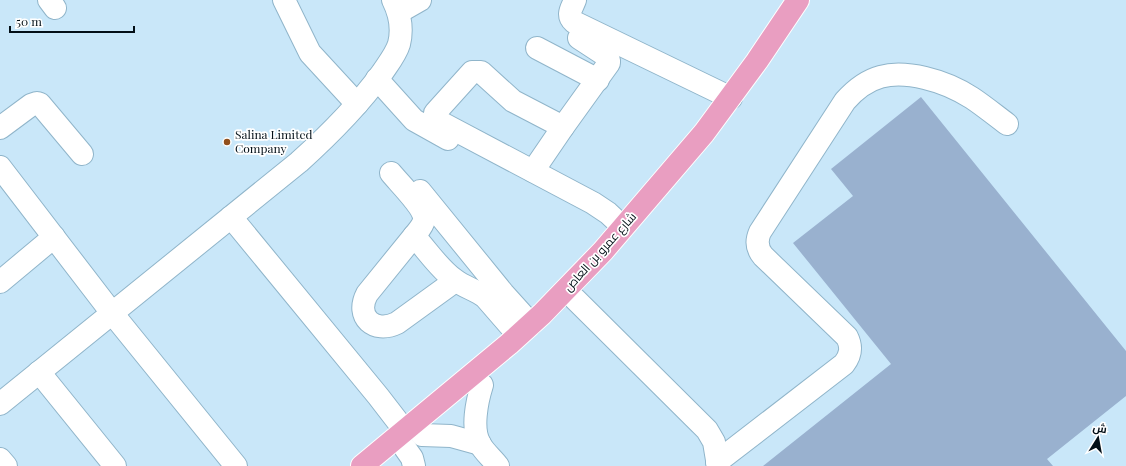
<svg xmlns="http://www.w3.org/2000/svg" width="1126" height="466" font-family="'Playfair Display',Cairo,serif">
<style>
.building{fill:#99b1cf}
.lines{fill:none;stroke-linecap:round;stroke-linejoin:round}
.minor-casing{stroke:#90b5ca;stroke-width:24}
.major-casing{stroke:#fff;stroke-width:24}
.minor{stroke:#fff;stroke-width:22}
.major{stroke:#e99ec1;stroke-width:22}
.poi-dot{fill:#914f1c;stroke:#fff;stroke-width:1.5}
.labels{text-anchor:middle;stroke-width:3.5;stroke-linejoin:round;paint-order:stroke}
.poi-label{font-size:12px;fill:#030f17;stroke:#fff;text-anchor:start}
.street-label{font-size:12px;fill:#030f17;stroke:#fff}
</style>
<rect width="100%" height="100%" fill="#c9e7f9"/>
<polygon class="building" points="921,97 1126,351 1126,396 1047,459 1053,466 763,466 891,364 793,243 853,196 831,169"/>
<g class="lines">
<defs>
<g id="minor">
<polyline points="49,0 55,8"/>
<polyline points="284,0 310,53 357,104"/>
<path d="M575,0c-3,8 -9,15 -1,22l157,76"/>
<polyline points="399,12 420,0"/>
<polyline points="537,48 598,80"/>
<polyline points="377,79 414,120 448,139"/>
<polyline points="563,127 513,101 481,72 472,72 435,113 436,119 438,121 593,203 608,213 623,227"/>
<polyline points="0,128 31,105 37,103 40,104 82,154"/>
<polyline points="0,167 112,313 236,466"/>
<polyline points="533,171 563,127 609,63 609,60 605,55 579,38"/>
<path d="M391,173c8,10 34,35 33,47 -1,6 -6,11 -10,16l-47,58c-12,23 7,40 30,29l58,-42"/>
<polyline points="420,191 503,293 531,324"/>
<polyline points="231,217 378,396 405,431"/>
<path d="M414,236c13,14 26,34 41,44 9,7 21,10 30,17l33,38"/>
<polyline points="0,282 54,237"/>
<polyline points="575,299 707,430 714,442 718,466"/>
<polyline points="39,372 115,466"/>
<path d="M482,385c-5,16 -11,44 -2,59 4,8 13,15 18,22"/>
<path d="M0,404l299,-242c30,-27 59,-56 83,-89 6,-9 14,-19 17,-29 4,-16 1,-30 -6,-44"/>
<polyline points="422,435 451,436 480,444"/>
<polyline points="405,448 412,458 414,466"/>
<polyline points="0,459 6,466"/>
<path d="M717,462l127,-98c7,-9 8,-17 3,-27l-84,-81c-6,-7 -7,-15 -3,-24l85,-131c23,-26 46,-31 80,-23 17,4 33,11 47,20 12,8 23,17 35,26"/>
</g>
<polyline id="major" points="362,466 509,344 542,314 603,251 704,133 757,61 798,0"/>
</defs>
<use href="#minor" class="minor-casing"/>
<use href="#major" class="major-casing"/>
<use href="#minor" class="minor"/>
<use href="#major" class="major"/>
</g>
<circle class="poi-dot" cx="227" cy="142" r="4"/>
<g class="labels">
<g class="poi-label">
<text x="235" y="139">Salina Limited<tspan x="235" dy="14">Company</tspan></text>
</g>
<g class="street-label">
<text transform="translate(600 252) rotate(-48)" y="4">شارع عمرو بن العاص</text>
</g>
</g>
<g transform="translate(1098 438) rotate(11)" stroke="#ffffff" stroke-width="3" paint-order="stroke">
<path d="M0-3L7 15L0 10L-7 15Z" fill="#030f17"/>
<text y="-6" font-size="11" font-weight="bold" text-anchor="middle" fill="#030f17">ش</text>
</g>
<path d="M10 26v6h124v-6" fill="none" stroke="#030f17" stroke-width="2"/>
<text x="16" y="26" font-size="12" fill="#030f17" stroke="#ffffff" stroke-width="3" paint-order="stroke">50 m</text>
</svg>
